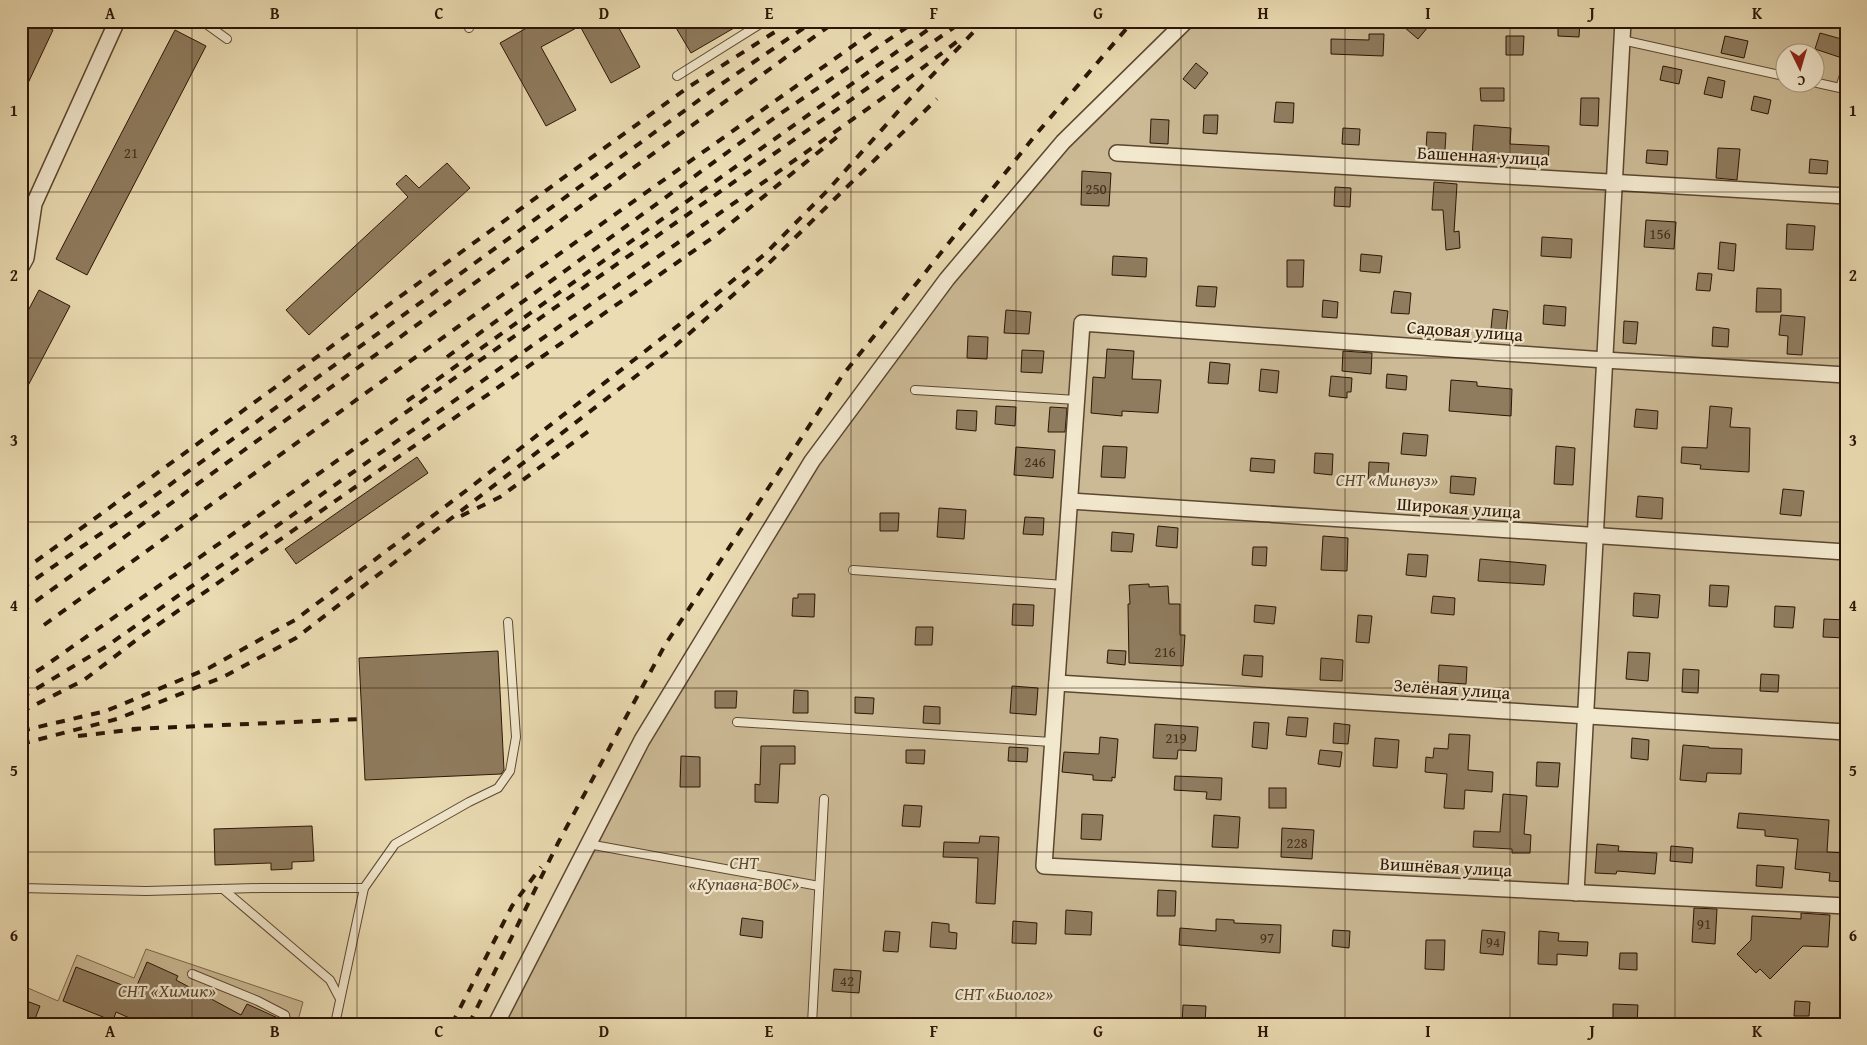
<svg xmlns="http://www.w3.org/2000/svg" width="1867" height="1045" font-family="'Gentium Book Plus',serif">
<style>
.green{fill:#cbba95;stroke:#7c684d;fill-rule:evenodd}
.building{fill:#8f7c5f;stroke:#2c1505}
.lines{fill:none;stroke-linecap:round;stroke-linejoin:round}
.lane-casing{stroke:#5c4730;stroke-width:10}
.street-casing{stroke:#5c4730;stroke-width:18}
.lane{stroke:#f2e8ce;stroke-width:8}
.street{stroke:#f2e8ce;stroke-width:15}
.rail{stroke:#2c1505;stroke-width:4;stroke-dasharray:9 9;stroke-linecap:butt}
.grid{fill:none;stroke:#2c1505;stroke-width:1;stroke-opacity:0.55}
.labels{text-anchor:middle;stroke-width:4.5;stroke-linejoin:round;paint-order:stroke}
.number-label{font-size:15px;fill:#452f1c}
.street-label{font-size:18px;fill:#2c1505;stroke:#f2e8ce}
.park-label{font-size:18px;font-style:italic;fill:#5c4730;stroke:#f2e8ce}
.neatline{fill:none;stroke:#2c1505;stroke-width:2}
.grid-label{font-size:16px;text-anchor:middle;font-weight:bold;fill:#2c1505}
</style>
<rect width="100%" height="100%" fill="#ebdcb3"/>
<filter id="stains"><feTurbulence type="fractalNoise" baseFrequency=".004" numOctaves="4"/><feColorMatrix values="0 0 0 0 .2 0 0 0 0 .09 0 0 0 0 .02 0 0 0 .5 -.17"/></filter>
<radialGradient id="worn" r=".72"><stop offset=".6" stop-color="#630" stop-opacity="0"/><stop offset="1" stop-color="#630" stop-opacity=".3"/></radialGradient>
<g class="green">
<path d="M1186,21h660v1003h-1350l146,-284 170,-279 251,-319zM1784,52h30v30h-30z"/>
<polygon points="146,949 303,1002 297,1024 21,1024 21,985 58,1001 77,955 134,978"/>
</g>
<g class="building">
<polygon points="31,21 35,21 53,30 21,98 21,42"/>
<polygon points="539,21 615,21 640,67 611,83 580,26 541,47 576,110 546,126 500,43"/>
<polygon points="672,21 746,21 691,53"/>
<polygon points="1397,21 1433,21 1418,39"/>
<polygon points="1558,21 1580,21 1579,37 1558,36"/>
<polygon points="175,30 206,46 87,275 56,259"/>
<polygon points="1820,33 1845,40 1839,57 1815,49"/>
<polygon points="1369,34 1384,34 1383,56 1331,54 1331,39 1369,40"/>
<polygon points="1506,36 1524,36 1523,55 1506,55"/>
<polygon points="1725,36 1748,41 1744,58 1721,53"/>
<polygon points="1196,63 1208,73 1195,89 1183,79"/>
<polygon points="1663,66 1682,70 1679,84 1660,80"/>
<polygon points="1708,77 1725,81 1722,98 1704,94"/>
<polygon points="1480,88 1504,88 1504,101 1481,101"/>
<polygon points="1754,96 1771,100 1768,114 1751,110"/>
<polygon points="1581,98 1599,98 1598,126 1580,125"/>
<polygon points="1276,102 1294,103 1293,123 1274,122"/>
<polygon points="1204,115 1218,115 1217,134 1203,133"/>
<polygon points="1151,119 1169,120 1168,144 1150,143"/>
<polygon points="1474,125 1511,128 1510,144 1549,146 1548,166 1530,165 1530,160 1472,157"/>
<polygon points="1343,128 1360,129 1359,145 1342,144"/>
<polygon points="1427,132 1446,133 1445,150 1426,149"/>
<polygon points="1718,148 1740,149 1737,180 1716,178"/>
<polygon points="1647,150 1668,151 1667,165 1646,163"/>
<polygon points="1810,159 1828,161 1827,174 1809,173"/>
<polygon points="447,163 470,188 309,335 286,310 408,197 396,184 406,175 419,188"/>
<polygon points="1082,171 1111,173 1109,206 1081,205"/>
<polygon points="1434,182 1457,184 1454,232 1459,231 1460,248 1446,250 1443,210 1432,210"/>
<polygon points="1335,187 1351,188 1350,207 1334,206"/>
<polygon points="1646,220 1676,222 1674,249 1644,247"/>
<polygon points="1787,224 1815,226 1813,250 1786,249"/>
<polygon points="1542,237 1572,239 1571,258 1541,256"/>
<polygon points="1720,242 1736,244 1734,271 1718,269"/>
<polygon points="1361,254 1382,256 1380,273 1360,271"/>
<polygon points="1113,256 1147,258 1146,277 1112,275"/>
<polygon points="1287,260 1304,260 1303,287 1287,287"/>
<polygon points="1698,273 1712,274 1710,291 1696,290"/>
<polygon points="1198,286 1217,287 1215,307 1196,306"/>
<polygon points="1757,288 1781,289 1781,312 1756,312"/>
<polygon points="39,290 70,306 21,399 21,324"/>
<polygon points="1394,291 1411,293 1409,314 1391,313"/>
<polygon points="1323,300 1338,302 1337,318 1322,317"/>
<polygon points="1544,305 1566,307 1565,326 1543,324"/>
<polygon points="1493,309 1508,311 1506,330 1491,329"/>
<polygon points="1006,310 1031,312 1029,334 1004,333"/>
<polygon points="1781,315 1805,317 1802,355 1787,354 1788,336 1779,335"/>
<polygon points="1624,321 1638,322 1636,344 1623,343"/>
<polygon points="1713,327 1729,329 1728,347 1712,346"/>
<polygon points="968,336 988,337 987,359 967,358"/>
<polygon points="1107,349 1134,351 1132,379 1161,380 1158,413 1122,411 1122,416 1091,413 1093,377 1105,378"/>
<polygon points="1022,350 1044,351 1042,373 1021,372"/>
<polygon points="1343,351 1372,353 1371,374 1342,371"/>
<polygon points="1210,362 1230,364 1228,384 1208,383"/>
<polygon points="1261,369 1279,371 1277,393 1259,391"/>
<polygon points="1387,374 1407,376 1406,390 1386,388"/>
<polygon points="1331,376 1352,378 1351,392 1347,392 1347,398 1329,396"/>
<polygon points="1451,380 1477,382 1477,386 1512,389 1511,416 1449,411"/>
<polygon points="996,406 1016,407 1015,426 995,424"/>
<polygon points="1710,406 1732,408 1730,427 1750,428 1749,472 1700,469 1701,465 1681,463 1682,447 1707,448"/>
<polygon points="1050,407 1067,408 1065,432 1048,432"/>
<polygon points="1636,409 1658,411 1657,429 1634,427"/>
<polygon points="957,410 977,411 976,431 956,429"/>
<polygon points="1403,433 1428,435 1426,456 1401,454"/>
<polygon points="1103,446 1127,447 1125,478 1101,477"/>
<polygon points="1556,446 1575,448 1573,485 1554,484"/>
<polygon points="1016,447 1055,450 1053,478 1014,475"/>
<polygon points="1315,453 1333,454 1332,475 1314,473"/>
<polygon points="417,457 428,473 296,564 285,549"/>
<polygon points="1251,458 1275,460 1274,473 1250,471"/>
<polygon points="1369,462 1389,463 1387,485 1368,484"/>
<polygon points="1451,476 1476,478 1474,495 1450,493"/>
<polygon points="1783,489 1804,491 1801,516 1780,514"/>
<polygon points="1638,496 1663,498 1662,519 1636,517"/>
<polygon points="939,508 966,510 964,539 937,537"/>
<polygon points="880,513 899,513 898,531 880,531"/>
<polygon points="1025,517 1044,518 1043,535 1023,534"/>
<polygon points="1158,526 1178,528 1177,548 1156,546"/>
<polygon points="1112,532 1134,534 1132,552 1111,551"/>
<polygon points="1323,536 1348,538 1347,571 1321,570"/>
<polygon points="1253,547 1267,547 1266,566 1252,565"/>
<polygon points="1408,554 1428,555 1426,577 1406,575"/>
<polygon points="1480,559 1546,565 1544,585 1478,581"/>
<polygon points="1149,584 1149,587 1168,586 1169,604 1180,604 1180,635 1185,635 1183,666 1129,663 1128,604 1130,604 1129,585"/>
<polygon points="1710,585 1729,586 1727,607 1709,606"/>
<polygon points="1634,593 1660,595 1658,618 1633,616"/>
<polygon points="798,594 815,594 814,617 792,616 793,598 798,598"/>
<polygon points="1433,596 1455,598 1454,615 1431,613"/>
<polygon points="1013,604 1034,605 1033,626 1012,625"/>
<polygon points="1255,605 1276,607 1274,624 1254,622"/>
<polygon points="1775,606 1795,607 1793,628 1774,627"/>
<polygon points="1358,615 1372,616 1369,643 1356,642"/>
<polygon points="1824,619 1846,620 1846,638 1823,637"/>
<polygon points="916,627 933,627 932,645 915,645"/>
<polygon points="1108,650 1126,651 1125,665 1107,663"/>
<polygon points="498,651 504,770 501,774 365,780 359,658"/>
<polygon points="1628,652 1650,653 1648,681 1626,679"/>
<polygon points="1244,655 1263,656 1262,677 1242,675"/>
<polygon points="1321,658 1343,660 1342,681 1320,680"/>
<polygon points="1439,665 1467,667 1466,684 1438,682"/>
<polygon points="1683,669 1699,670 1698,693 1682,692"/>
<polygon points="1761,674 1779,675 1778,692 1760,691"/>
<polygon points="1012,686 1038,688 1036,715 1010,713"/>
<polygon points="794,690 808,691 808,713 793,713"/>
<polygon points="715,691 737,691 736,708 715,708"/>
<polygon points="855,697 874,698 873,714 855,713"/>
<polygon points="924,706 940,707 940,724 923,723"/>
<polygon points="1288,717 1308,718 1306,737 1286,735"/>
<polygon points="1254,722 1269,723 1267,749 1252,747"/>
<polygon points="1334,723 1350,725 1348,744 1333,743"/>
<polygon points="1155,724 1198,727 1196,751 1178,750 1177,759 1153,758"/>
<polygon points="1449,734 1470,735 1468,770 1493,772 1492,792 1465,790 1464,809 1444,808 1447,774 1425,772 1426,757 1433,758 1434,748 1448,749"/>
<polygon points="1100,737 1118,739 1115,778 1112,777 1112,781 1093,780 1093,775 1062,772 1064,752 1099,754"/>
<polygon points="1375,738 1399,740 1397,768 1373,766"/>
<polygon points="1632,738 1649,740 1648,760 1631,758"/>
<polygon points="1683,745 1709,747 1709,748 1742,749 1741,774 1707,773 1706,782 1680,780"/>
<polygon points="761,746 795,746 795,764 780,764 778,803 755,802 755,784 760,785"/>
<polygon points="1009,747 1028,748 1027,762 1008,761"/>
<polygon points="906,750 925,750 924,764 906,763"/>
<polygon points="1320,750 1342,752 1340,767 1318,764"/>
<polygon points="681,756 700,757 700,787 680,787"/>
<polygon points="1537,762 1560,763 1558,787 1536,786"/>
<polygon points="1175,776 1222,778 1221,800 1206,799 1207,792 1174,790"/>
<rect x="1269" y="788" width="17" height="20"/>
<polygon points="1503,794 1527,796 1524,834 1531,835 1530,853 1512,853 1512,849 1473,847 1474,831 1500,832"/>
<polygon points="904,805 922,806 920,827 902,826"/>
<polygon points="1739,813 1829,820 1827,852 1846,853 1846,882 1829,881 1830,873 1795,869 1798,839 1765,836 1765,830 1737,828"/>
<polygon points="1082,814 1103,815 1101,840 1081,839"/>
<polygon points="1214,815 1240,817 1238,848 1212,847"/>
<polygon points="312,826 314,861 292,862 292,869 271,870 271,863 215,865 214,829"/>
<polygon points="1282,828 1314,830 1312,859 1281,857"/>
<polygon points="980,836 999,837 995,904 976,903 978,858 943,857 944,842 979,843"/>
<polygon points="1597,844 1619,846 1618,851 1657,853 1655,874 1617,871 1616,874 1595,873"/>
<polygon points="1671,846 1693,848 1692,863 1670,861"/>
<polygon points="1757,865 1784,867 1782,888 1756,886"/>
<polygon points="1158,890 1176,891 1175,916 1157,916"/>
<polygon points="1694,908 1717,909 1715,944 1692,942"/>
<polygon points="1066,910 1092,912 1091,935 1065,934"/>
<polygon points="1801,913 1830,915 1828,947 1803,946 1770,979 1760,969 1756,973 1737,954 1751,940 1752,916 1801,919"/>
<polygon points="742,918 763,921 762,938 740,935"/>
<polygon points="1216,919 1234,920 1234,923 1281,925 1280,953 1179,945 1180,928 1216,931"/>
<polygon points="1013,921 1037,923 1036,944 1012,943"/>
<polygon points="932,922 949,924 949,932 957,933 956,949 930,947"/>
<polygon points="1333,930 1350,931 1349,948 1332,946"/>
<polygon points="1482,930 1505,932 1503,955 1480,953"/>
<polygon points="885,931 900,932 898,952 883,951"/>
<polygon points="1539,931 1559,933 1558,941 1588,942 1587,956 1557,954 1557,965 1538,964"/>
<polygon points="1426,940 1445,940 1444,970 1425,969"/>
<polygon points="1620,953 1637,953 1637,970 1619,969"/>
<polygon points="147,962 178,976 176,980 241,1015 247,1004 280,1019 281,1024 143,1024 116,1012 113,1021 63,1001 76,967 135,990"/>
<polygon points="834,969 861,971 859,993 832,991"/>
<polygon points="21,999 40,1006 33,1024 21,1024"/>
<polygon points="1795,1001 1810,1002 1809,1016 1794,1016"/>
<polygon points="1613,1004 1638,1005 1637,1024 1613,1024"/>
<polygon points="1183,1005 1206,1006 1205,1024 1182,1024"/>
</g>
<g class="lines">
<defs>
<g id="lane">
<polyline points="202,21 227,39"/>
<polyline points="468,21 469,28"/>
<polyline points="1622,40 1784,76"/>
<polyline points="677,76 765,21"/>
<polyline points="1813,82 1840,88 1846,69"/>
<polyline points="915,390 1077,400"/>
<polyline points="853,570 1064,585"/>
<polyline points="737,722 1052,742"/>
<polyline points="588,844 819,886"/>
<polyline points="21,888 146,891 260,888 364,888"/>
<polyline points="223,889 330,980 340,999"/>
<polyline points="192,974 258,1001 285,1015 287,1024"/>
<polyline points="335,1024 364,888 395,844 469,802 498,788 510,771 516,737 508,622"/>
<polyline points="812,1024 824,799"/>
</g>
<g id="street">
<polyline points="1117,153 1846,196"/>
<polyline points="21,267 26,258 34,204 117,21"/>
<polyline points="1846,375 1605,360 1082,323 1044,866 1846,906"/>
<polyline points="1070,501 1846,552"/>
<polyline points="1057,683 1846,732"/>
<polyline points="1576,893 1623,21"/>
<polyline points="496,1024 642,740 812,461 947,279 1063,142 1186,21"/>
</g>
</defs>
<use href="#lane" class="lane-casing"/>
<use href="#street" class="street-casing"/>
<use href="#lane" class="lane"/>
<use href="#street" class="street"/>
<g class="rail">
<polyline points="447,357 777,116 916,21"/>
<polyline points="407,401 940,21"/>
<polyline points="461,516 500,497 590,430"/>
<polyline points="21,572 687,88 792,21"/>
<polyline points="21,589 142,505 717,87 814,21"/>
<polyline points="21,612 836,21"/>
<polyline points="44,625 538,269 888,21"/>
<polyline points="21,681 42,668 963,21"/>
<polyline points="21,698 107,646 887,95 959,40"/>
<polyline points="21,712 84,680 139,638 715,236 837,137"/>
<polyline points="132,729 362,719"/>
<polyline points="21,731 106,711 209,668 295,620 467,490 680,324 765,254 827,191 903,106 984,21"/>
<polyline points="78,736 138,729"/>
<polyline points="21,744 117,719 223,677 296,638 675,346 765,267 937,99"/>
<polyline points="452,1024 512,906 541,867"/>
<polyline points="469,1024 558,843 665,645 842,376 1038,132 1133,21"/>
</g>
</g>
<path class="grid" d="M192,21v1003M357,21v1003M522,21v1003M686,21v1003M851,21v1003M1016,21v1003M1181,21v1003M1345,21v1003M1510,21v1003M1675,21v1003M21,192h1825M21,358h1825M21,522h1825M21,688h1825M21,852h1825"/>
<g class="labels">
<g class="number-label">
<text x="131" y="158">21</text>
<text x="1096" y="194">250</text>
<text x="1660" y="239">156</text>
<text x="1035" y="467">246</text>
<text x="1165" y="657">216</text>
<text x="1176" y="743">219</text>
<text x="1297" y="848">228</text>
<text x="1704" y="929">91</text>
<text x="1267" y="943">97</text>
<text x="1493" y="947">94</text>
<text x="847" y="986">42</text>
</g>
<g class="street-label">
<text transform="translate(1483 156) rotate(3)" y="6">Башенная улица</text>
<text transform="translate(1465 331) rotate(4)" y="6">Садовая улица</text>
<text transform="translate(1459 508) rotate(4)" y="6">Широкая улица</text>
<text transform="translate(1452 689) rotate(4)" y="6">Зелёная улица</text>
<text transform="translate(1446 867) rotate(3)" y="6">Вишнёвая улица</text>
</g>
<g class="park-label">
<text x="1387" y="486">СНТ «Минвуз»</text>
<text x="744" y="869">СНТ<tspan x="744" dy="21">«Купавна-ВОС»</tspan></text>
<text x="167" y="997">СНТ «Химик»</text>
<text x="1004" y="1000">СНТ «Биолог»</text>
</g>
</g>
<rect width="1867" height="1045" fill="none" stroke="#ebdcb3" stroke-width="55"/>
<g transform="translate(1800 68) rotate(175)"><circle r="24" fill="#f2e8ce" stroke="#a3947e"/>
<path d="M0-4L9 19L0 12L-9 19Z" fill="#8f2418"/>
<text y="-8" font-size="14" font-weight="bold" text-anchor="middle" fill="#2c1505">С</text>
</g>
<rect x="28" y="28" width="1812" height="990" class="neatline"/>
<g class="grid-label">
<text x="110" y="19">A</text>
<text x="275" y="19">B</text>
<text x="439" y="19">C</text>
<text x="604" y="19">D</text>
<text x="769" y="19">E</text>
<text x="934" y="19">F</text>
<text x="1098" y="19">G</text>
<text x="1263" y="19">H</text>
<text x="1428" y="19">I</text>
<text x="1592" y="19">J</text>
<text x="1757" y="19">K</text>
<text x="14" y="116">1</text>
<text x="1853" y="116">1</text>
<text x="14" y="281">2</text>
<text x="1853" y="281">2</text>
<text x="14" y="446">3</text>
<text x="1853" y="446">3</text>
<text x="14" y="611">4</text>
<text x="1853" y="611">4</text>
<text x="14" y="776">5</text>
<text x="1853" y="776">5</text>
<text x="14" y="941">6</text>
<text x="1853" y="941">6</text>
<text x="110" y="1037">A</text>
<text x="275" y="1037">B</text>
<text x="439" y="1037">C</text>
<text x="604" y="1037">D</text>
<text x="769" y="1037">E</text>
<text x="934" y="1037">F</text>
<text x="1098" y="1037">G</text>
<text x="1263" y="1037">H</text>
<text x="1428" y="1037">I</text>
<text x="1592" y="1037">J</text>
<text x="1757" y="1037">K</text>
</g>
<rect width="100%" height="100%" filter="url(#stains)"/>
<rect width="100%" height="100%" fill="url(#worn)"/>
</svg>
